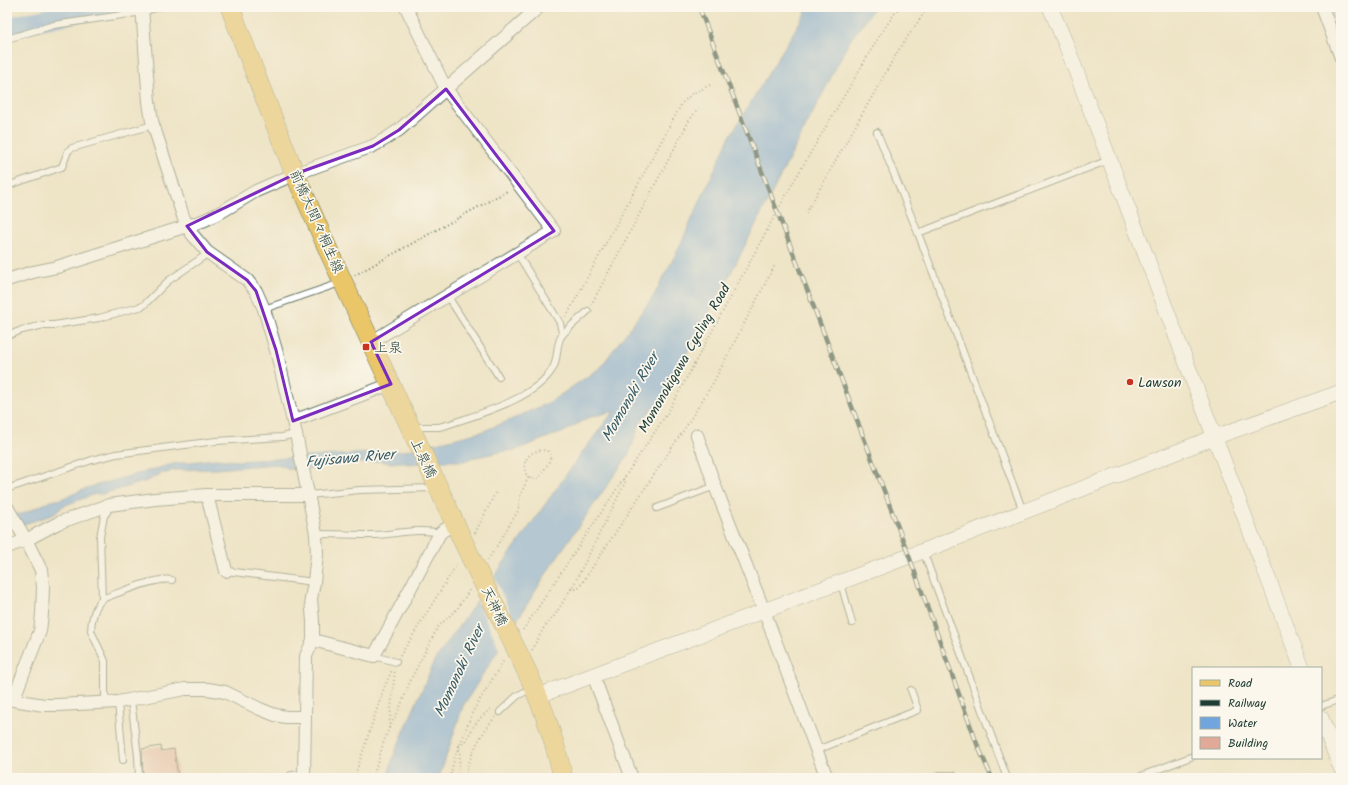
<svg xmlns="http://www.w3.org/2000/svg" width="1348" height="785" font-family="Kalam,'Klee One',sans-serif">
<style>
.industrial{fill:#d2bfbf}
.water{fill:#70a5dd;stroke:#487188}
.pier{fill:#eee4c6}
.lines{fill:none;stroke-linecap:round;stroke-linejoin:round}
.river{stroke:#70a5dd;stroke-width:20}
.building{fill:#e1a997}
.service-casing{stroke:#677767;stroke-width:8}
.minor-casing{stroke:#677767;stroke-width:14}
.tertiary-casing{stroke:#677767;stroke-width:16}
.primary-casing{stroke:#677767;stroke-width:20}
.path{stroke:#677767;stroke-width:2;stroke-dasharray:1 3;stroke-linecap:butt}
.service{stroke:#fff;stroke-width:6}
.minor{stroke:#fff;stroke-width:12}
.tertiary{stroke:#fff;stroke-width:15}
.primary{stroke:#eac669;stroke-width:19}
.rail-casing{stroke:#1f3d34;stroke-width:4.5}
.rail{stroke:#fbf7ec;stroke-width:3;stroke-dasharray:9;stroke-linecap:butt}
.primary-bridge-casing{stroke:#677767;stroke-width:20;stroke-linecap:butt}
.primary-bridge{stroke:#eac669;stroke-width:19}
.marked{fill:none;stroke:#7b2cbf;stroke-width:3;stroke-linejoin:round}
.poi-dot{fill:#c8321e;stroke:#fbf7ec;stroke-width:1.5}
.labels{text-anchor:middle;stroke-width:3.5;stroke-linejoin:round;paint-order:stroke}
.street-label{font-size:14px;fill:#1f3d34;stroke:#fbf7ec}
.poi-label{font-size:14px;fill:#1f3d34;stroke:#fbf7ec;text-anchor:start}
.water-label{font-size:15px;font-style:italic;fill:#375c67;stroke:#fbf7ec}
</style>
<rect width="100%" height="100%" fill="#fbf7ec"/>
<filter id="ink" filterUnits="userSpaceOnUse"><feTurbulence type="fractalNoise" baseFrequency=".025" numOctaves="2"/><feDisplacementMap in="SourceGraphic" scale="8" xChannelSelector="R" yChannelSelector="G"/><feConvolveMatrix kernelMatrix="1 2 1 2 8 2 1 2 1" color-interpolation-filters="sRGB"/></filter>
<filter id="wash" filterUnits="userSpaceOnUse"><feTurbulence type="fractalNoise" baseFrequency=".012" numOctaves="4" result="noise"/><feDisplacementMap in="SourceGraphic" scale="16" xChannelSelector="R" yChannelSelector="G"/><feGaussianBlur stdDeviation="0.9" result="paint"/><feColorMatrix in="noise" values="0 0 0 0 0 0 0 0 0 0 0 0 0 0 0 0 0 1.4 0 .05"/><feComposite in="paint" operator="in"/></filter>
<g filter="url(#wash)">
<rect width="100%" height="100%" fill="#eee4c6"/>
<polygon class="industrial" points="1329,7 1341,7 1341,39"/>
<polygon class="water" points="809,7 875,7 849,42 734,267 664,395 640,423 629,454 553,563 463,706 439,778 387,778 395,752 435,660 578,458 614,411 587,418 562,433 551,436 516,450 506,451 471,458 466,461 443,461 409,464 401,462 391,463 377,461 364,463 350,462 308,469 290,469 278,464 216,469 173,470 167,473 162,473 147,481 103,494 95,494 63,506 55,514 24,524 7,527 7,515 14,514 22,514 51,501 61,499 90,487 173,464 215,459 238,461 403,451 453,439 481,432 508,421 550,402 600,368 653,297 677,252 729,138"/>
<polygon class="pier" points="493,574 516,625 500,650 476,598"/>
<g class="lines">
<polyline class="river" points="7,27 80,12 120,7"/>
</g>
<g id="blocks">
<polygon class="building" points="161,746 161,751 174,749 178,778 143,778 142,749"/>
</g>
</g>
<g filter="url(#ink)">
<use href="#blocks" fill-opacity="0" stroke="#677767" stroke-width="1"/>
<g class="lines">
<defs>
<g id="service">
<polyline points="7,39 54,25 143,12 159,7"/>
<polyline points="877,132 918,233 1023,511"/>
<polyline points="7,186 62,167 68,151 72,148 153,125"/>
<polyline points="918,233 1109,160"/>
<polyline points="517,253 560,323 562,333"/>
<polyline points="447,295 499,377"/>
<polyline points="264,309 340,283"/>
<polyline points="7,336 22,330 44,325 54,325 99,318 143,306 168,281 203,257 207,252"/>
<path d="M414,427h25l8,-2c31,-11 89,-26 106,-57 5,-9 3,-20 7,-29 2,-7 22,-22 28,-28"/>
<polyline points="7,489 92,460 116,454 216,441 282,437 296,434"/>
<polyline points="309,495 360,490 435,488"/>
<polyline points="657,508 715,486"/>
<path d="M316,534c19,0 39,1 59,1 20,-1 45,-7 65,-2"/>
<polyline points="923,551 1007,778"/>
<polyline points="226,571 314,582"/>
<polyline points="841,583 852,623"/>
<polyline points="102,599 100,537 104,516 107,512 109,505"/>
<polyline points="374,656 396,662"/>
<polyline points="131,700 138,756 139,778"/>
<path d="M105,702v-41l-14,-30c0,-11 4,-27 13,-33 15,-5 54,-22 68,-18"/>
<polyline points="118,702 123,760"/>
<polyline points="1321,706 1341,699"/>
<polyline points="500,712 517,696 532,688"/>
<polyline points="817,750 918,710 911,690"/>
<polyline points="1136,778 1193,756"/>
</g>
<g id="minor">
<polyline points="142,7 149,102 152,121 183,216 187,226 192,234 207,252 247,280 256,291 264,309 276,350 296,434 316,534 317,554 314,582 311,599 313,621 313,640 306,656 304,778"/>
<polyline points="1322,7 1341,58"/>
<polyline points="7,280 33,272 57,267 187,226 205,220 221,212 256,191 295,174 373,146 387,138 399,130 539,7"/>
<polyline points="371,342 554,231 446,89 406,7"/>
<polyline points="293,421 391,384"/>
<polyline points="697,435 715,486 764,611 827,778"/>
<polyline points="207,495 226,571"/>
<polyline points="7,507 26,540 41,570 43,587 42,614 40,631 13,700"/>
<polyline points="7,547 26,540 58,523 109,505 155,499 207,495 309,495"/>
<polyline points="313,640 374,656 440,533 444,530 455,524"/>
<polyline points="593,675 632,778"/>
<polyline points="7,699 44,705 57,705 118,702 185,689 208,689 225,692 260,709 275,715 286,717 304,717"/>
<polyline points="292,778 304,777"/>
<polyline points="940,778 952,778"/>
</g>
<g id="tertiary">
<polyline points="1050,7 1065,42 1302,668"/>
<polyline points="538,696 923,551 1215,437 1341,392"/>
<polyline points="1321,718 1341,768"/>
</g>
<g id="primary">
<polyline points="230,7 260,86 295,174 330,254 470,556"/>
<path d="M520,657c19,38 34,79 43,121"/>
</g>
</defs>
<use href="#service" class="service-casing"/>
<use href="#minor" class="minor-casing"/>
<use href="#tertiary" class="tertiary-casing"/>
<use href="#primary" class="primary-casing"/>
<g class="path">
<polyline points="806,213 898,51 928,7"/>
<polyline points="355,275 509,190"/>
<polyline points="591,305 689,121 698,108"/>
<polyline points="566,317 682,103 692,94 712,84"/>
<polyline points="475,533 496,492"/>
<path d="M488,560l30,-49 2,-15 8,-18c-16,-28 28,-36 22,-19 -2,6 -8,13 -11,19l-3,1 -8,-1"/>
<polyline points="571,589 578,589 687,425 713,383 775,265"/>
<polyline points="523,630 668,412 791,186 880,35 899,7"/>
<polyline points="532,650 543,629 555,615 575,582 625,483 625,480 623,479"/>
<polyline points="400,656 457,564"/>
<polyline points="389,728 398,712 412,677 438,627 458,608 470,589"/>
<polyline points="354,778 384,688 392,670"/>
<polyline points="373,778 384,741 389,728 395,670"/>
<polyline points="450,778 454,759 473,711 504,660"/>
<path d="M458,778l2,-25 -1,-7c8,-5 10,-12 15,-20 5,-7 11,-13 18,-18"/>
<path d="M465,778c5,-25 15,-42 30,-61"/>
</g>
<use href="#service" class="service"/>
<use href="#minor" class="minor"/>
<use href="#tertiary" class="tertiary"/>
<use href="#primary" class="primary"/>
<defs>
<polyline id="rail" points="699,7 909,556 977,744 992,778"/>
</defs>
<use href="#rail" class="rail-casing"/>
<use href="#rail" class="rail"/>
<defs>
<polyline id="primary-bridge" points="470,556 520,657"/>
</defs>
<use href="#primary-bridge" class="primary-bridge-casing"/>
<use href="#primary-bridge" class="primary-bridge"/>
</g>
</g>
<path d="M0 0H1348V785H0ZM446,89l108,142 -183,111 20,42 -98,37 -17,-71 -20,-59 -9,-11 -40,-28 -20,-26 108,-52 78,-28 26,-16z" fill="#eee4c6" fill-opacity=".55" fill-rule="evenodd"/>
<path class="marked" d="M446,89l108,142 -183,111 20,42 -98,37 -17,-71 -20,-59 -9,-11 -40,-28 -20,-26 108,-52 78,-28 26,-16z"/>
<g class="poi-dot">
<rect x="362" y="343" width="8" height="8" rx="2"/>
<circle cx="1130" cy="382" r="4"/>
</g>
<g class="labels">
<g class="street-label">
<text transform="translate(317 221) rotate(66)" y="5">前橋大間々桐生線</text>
<text transform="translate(684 358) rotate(-60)" y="5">Momonokigawa Cycling Road</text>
<text transform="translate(424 458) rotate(65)" y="5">上泉橋</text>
<text transform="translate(495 606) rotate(64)" y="5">天神橋</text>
</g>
<g class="poi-label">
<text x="374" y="352">上泉</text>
<text x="1138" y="387">Lawson</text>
</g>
<g class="water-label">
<text transform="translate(630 397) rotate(-60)" y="5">Momonoki River</text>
<text transform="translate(350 458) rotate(-5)" y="5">Fujisawa River</text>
<text transform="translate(459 671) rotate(-65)" y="5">Momonoki River</text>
</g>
</g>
<rect width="1348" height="785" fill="none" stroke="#fbf7ec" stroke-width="24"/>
<rect x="1192" y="667" width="130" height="92" fill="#fbf7ec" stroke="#a3ada2"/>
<rect x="1200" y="680" width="20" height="6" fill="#eac669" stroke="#a3ada2"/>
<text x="1228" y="687" font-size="12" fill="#1f3d34">Road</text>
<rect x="1200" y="700" width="20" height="6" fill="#1f3d34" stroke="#a3ada2"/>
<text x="1228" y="707" font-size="12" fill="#1f3d34">Railway</text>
<rect x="1200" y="717" width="20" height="12" fill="#70a5dd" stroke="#a3ada2"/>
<text x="1228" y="727" font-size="12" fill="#1f3d34">Water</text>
<rect x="1200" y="737" width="20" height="12" fill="#e1a997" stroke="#a3ada2"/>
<text x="1228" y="747" font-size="12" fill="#1f3d34">Building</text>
</svg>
